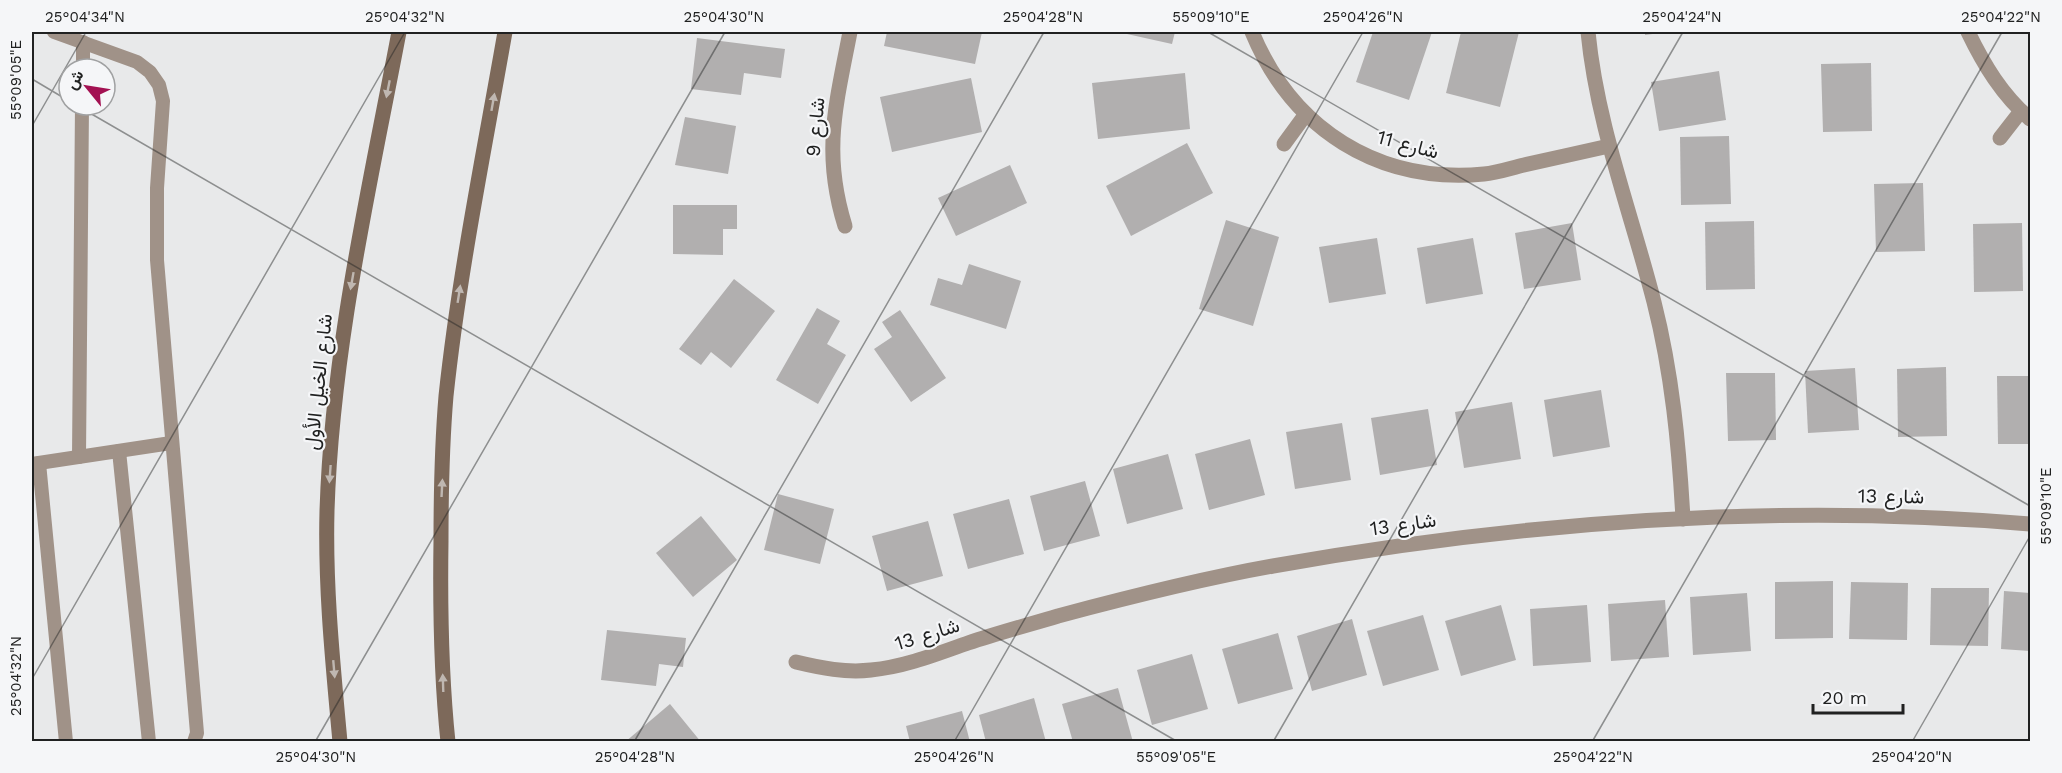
<svg xmlns="http://www.w3.org/2000/svg" width="2062" height="773" font-family="'Work Sans',Vazirmatn,sans-serif">
<style>
.building{fill:#b1afaf}
.lines{fill:none;stroke-linecap:round;stroke-linejoin:round}
.service{stroke:#a09288;stroke-width:14}
.minor{stroke:#a09288;stroke-width:15}
.secondary{stroke:#7d695a;stroke-width:15}
.oneway{fill:#bfb7b1}
.ticks{fill:none;stroke:#202121;stroke-width:1.5;stroke-opacity:0.45}
.labels{text-anchor:middle;stroke-width:4.5;stroke-linejoin:round;paint-order:stroke}
.street-label{font-size:20px;fill:#202121;stroke:#f5f6f8}
.neatline{fill:none;stroke:#202121;stroke-width:2}
.ticks-label{font-size:15px;text-anchor:middle;fill:#202121}
</style>
<rect width="100%" height="100%" fill="#e8e9ea"/>
<g class="building">
<polygon points="887,32 982,32 975,64 884,46"/>
<polygon points="1118,32 1175,32 1172,44"/>
<polygon points="1373,32 1432,32 1409,100 1356,82"/>
<polygon points="1461,32 1519,32 1500,107 1446,93"/>
<polygon points="1645,32 1660,32 1660,33 1645,35"/>
<polygon points="697,38 785,49 781,78 744,73 741,95 691,89"/>
<polygon points="1871,63 1872,131 1823,132 1821,64"/>
<polygon points="1719,71 1726,120 1659,131 1651,82"/>
<polygon points="1185,73 1190,129 1098,139 1092,83"/>
<polygon points="971,78 982,132 892,152 880,97"/>
<polygon points="685,117 736,126 728,174 675,165"/>
<polygon points="1729,136 1731,204 1681,205 1680,137"/>
<polygon points="1187,143 1213,193 1131,236 1106,186"/>
<polygon points="1010,165 1027,203 956,236 938,198"/>
<polygon points="1923,183 1925,251 1876,252 1874,184"/>
<polygon points="673,205 737,205 737,229 723,229 723,255 673,254"/>
<polygon points="1226,220 1279,237 1253,326 1199,309"/>
<polygon points="1754,221 1755,289 1706,290 1705,222"/>
<polygon points="1572,223 1581,280 1524,289 1515,233"/>
<polygon points="2022,223 2023,291 1974,292 1973,224"/>
<polygon points="1377,238 1386,294 1329,303 1319,247"/>
<polygon points="1473,238 1483,294 1426,304 1417,248"/>
<polygon points="969,264 1021,281 1006,329 930,305 938,278 962,285"/>
<polygon points="734,279 775,311 731,368 711,352 701,365 679,349"/>
<polygon points="817,308 840,321 827,344 846,355 818,404 776,380"/>
<polygon points="900,310 946,378 911,402 874,349 892,337 882,322"/>
<polygon points="1946,367 1947,436 1898,437 1897,369"/>
<polygon points="1855,368 1859,430 1808,433 1805,371"/>
<polygon points="1726,373 1775,373 1776,440 1728,441"/>
<polygon points="1997,376 2030,376 2030,444 1998,444"/>
<polygon points="1601,390 1610,447 1553,457 1544,400"/>
<polygon points="1512,402 1521,459 1464,468 1455,412"/>
<polygon points="1428,409 1437,465 1380,475 1371,418"/>
<polygon points="1342,423 1351,480 1295,489 1286,432"/>
<polygon points="1250,439 1265,495 1209,510 1195,454"/>
<polygon points="1168,454 1183,509 1127,524 1113,469"/>
<polygon points="1085,481 1100,536 1044,551 1030,496"/>
<polygon points="778,494 834,509 820,564 764,550"/>
<polygon points="1009,499 1024,554 968,569 953,514"/>
<polygon points="701,516 737,560 693,597 656,553"/>
<polygon points="928,521 943,576 887,591 872,536"/>
<polygon points="1833,581 1833,638 1775,639 1775,582"/>
<polygon points="1851,582 1908,583 1907,640 1849,639"/>
<polygon points="1931,588 1989,588 1988,646 1930,645"/>
<polygon points="2004,591 2030,593 2030,651 2001,649"/>
<polygon points="1747,593 1751,651 1693,655 1690,597"/>
<polygon points="1665,600 1669,657 1611,661 1608,604"/>
<polygon points="1501,605 1516,660 1461,676 1445,621"/>
<polygon points="1587,605 1591,662 1533,666 1530,609"/>
<polygon points="1423,615 1439,670 1383,686 1367,631"/>
<polygon points="1352,619 1367,675 1312,691 1297,636"/>
<polygon points="607,630 686,638 683,667 659,664 656,686 601,680"/>
<polygon points="1278,633 1293,689 1238,704 1222,649"/>
<polygon points="1192,654 1208,709 1152,725 1137,670"/>
<polygon points="1118,688 1133,742 1073,742 1062,704"/>
<polygon points="1034,698 1046,742 986,742 979,715"/>
<polygon points="670,704 701,742 625,742"/>
<polygon points="962,711 970,742 910,742 906,726"/>
</g>
<g class="lines">
<g class="service">
<polyline points="54,32 137,62 150,72 159,85 163,101 157,188 157,260 197,733 194,742"/>
<polyline points="83,69 83,42"/>
<polyline points="119,451 149,742"/>
<polyline points="79,457 82,105"/>
<polyline points="39,463 66,742"/>
<polyline points="32,464 171,443"/>
</g>
<g class="minor">
<path d="M1252,32c40,97 126,152 232,142 13,-1 27,-6 40,-9 28,-6 57,-13 85,-19"/>
<path d="M1588,32c9,93 43,180 66,270 18,71 25,143 29,217"/>
<path d="M1968,32c16,33 34,63 62,87"/>
<polyline points="2000,138 2021,111"/>
<polyline points="1284,144 1306,114"/>
<path d="M845,226c-23,-74 -9,-121 5,-194"/>
<path d="M796,662c25,6 50,11 75,8 33,-3 66,-16 97,-27 30,-10 60,-18 90,-27 71,-19 142,-37 215,-50 247,-44 507,-63 757,-42"/>
</g>
<g class="secondary">
<path d="M340,742c-7,-77 -15,-154 -13,-231 5,-162 42,-321 72,-479"/>
<path d="M448,742c-7,-67 -8,-134 -7,-201 0,-48 1,-97 5,-145 13,-122 38,-244 59,-364"/>
</g>
</g>
<defs><path id="oneway-solid" d="M-6-.8H1V-3.2L6.5 0L1 3.2V.8H-6Z" transform="scale(1.5)"/></defs>
<g class="oneway">
<use href="#oneway-solid" transform="translate(388 89) rotate(101)"/>
<use href="#oneway-solid" transform="translate(493 102) rotate(-80)"/>
<use href="#oneway-solid" transform="translate(352 281) rotate(100)"/>
<use href="#oneway-solid" transform="translate(459 294) rotate(-81)"/>
<use href="#oneway-solid" transform="translate(330 474) rotate(94)"/>
<use href="#oneway-solid" transform="translate(442 488) rotate(-87)"/>
<use href="#oneway-solid" transform="translate(334 669) rotate(85)"/>
<use href="#oneway-solid" transform="translate(443 683) rotate(-92)"/>
</g>
<path class="ticks" d="M1208,32l822,474M32,79l37,22M76,105l1102,637M32,126l54,-94M32,679l373,-647M315,742l410,-710M634,742l410,-710M954,742l409,-710M1273,742l410,-710M1592,742l410,-710M1912,742l118,-206"/>
<g class="labels">
<g class="street-label">
<text transform="translate(815 127) rotate(-85)" y="7">شارع 9</text>
<text transform="translate(1408 144) rotate(15)" y="7">شارع 11</text>
<text transform="translate(318 382) rotate(-84)" y="7">شارع الخيل الأول</text>
<text transform="translate(1891 496) rotate(1)" y="7">شارع 13</text>
<text transform="translate(1403 524) rotate(-8)" y="7">شارع 13</text>
<text transform="translate(927 634) rotate(-17)" y="7">شارع 13</text>
</g>
</g>
<rect width="2062" height="773" fill="none" stroke="#f5f6f8" stroke-width="66"/>
<g transform="translate(87 87) rotate(300)"><circle r="28" fill="#f5f6f8" stroke="#a0a1a2" stroke-width="1.5"/>
<path d="M0-4.5L10 22L0 15L-10 22Z" fill="#a31152"/>
<text y="-9" font-size="16" font-weight="bold" text-anchor="middle" fill="#202121">ش</text>
</g>
<path d="M1813 704v9h90v-9" fill="none" stroke="#202121" stroke-width="3"/>
<text x="1822" y="704" font-size="18" fill="#202121" stroke="#f5f6f8" stroke-width="4.5" paint-order="stroke">20 m</text>
<rect x="33" y="33" width="1996" height="707" class="neatline"/>
<g class="ticks-label">
<text x="85" y="22">25°04'34"N</text>
<text x="405" y="22">25°04'32"N</text>
<text x="724" y="22">25°04'30"N</text>
<text x="1043" y="22">25°04'28"N</text>
<text x="1211" y="22">55°09'10"E</text>
<text x="1363" y="22">25°04'26"N</text>
<text x="1682" y="22">25°04'24"N</text>
<text x="2001" y="22">25°04'22"N</text>
<text transform="translate(16 80) rotate(-90)" y="5">55°09'05"E</text>
<text transform="translate(2046 506) rotate(-90)" y="5">55°09'10"E</text>
<text transform="translate(16 676) rotate(-90)" y="5">25°04'32"N</text>
<text x="316" y="762">25°04'30"N</text>
<text x="635" y="762">25°04'28"N</text>
<text x="954" y="762">25°04'26"N</text>
<text x="1176" y="762">55°09'05"E</text>
<text x="1593" y="762">25°04'22"N</text>
<text x="1912" y="762">25°04'20"N</text>
</g>
</svg>
